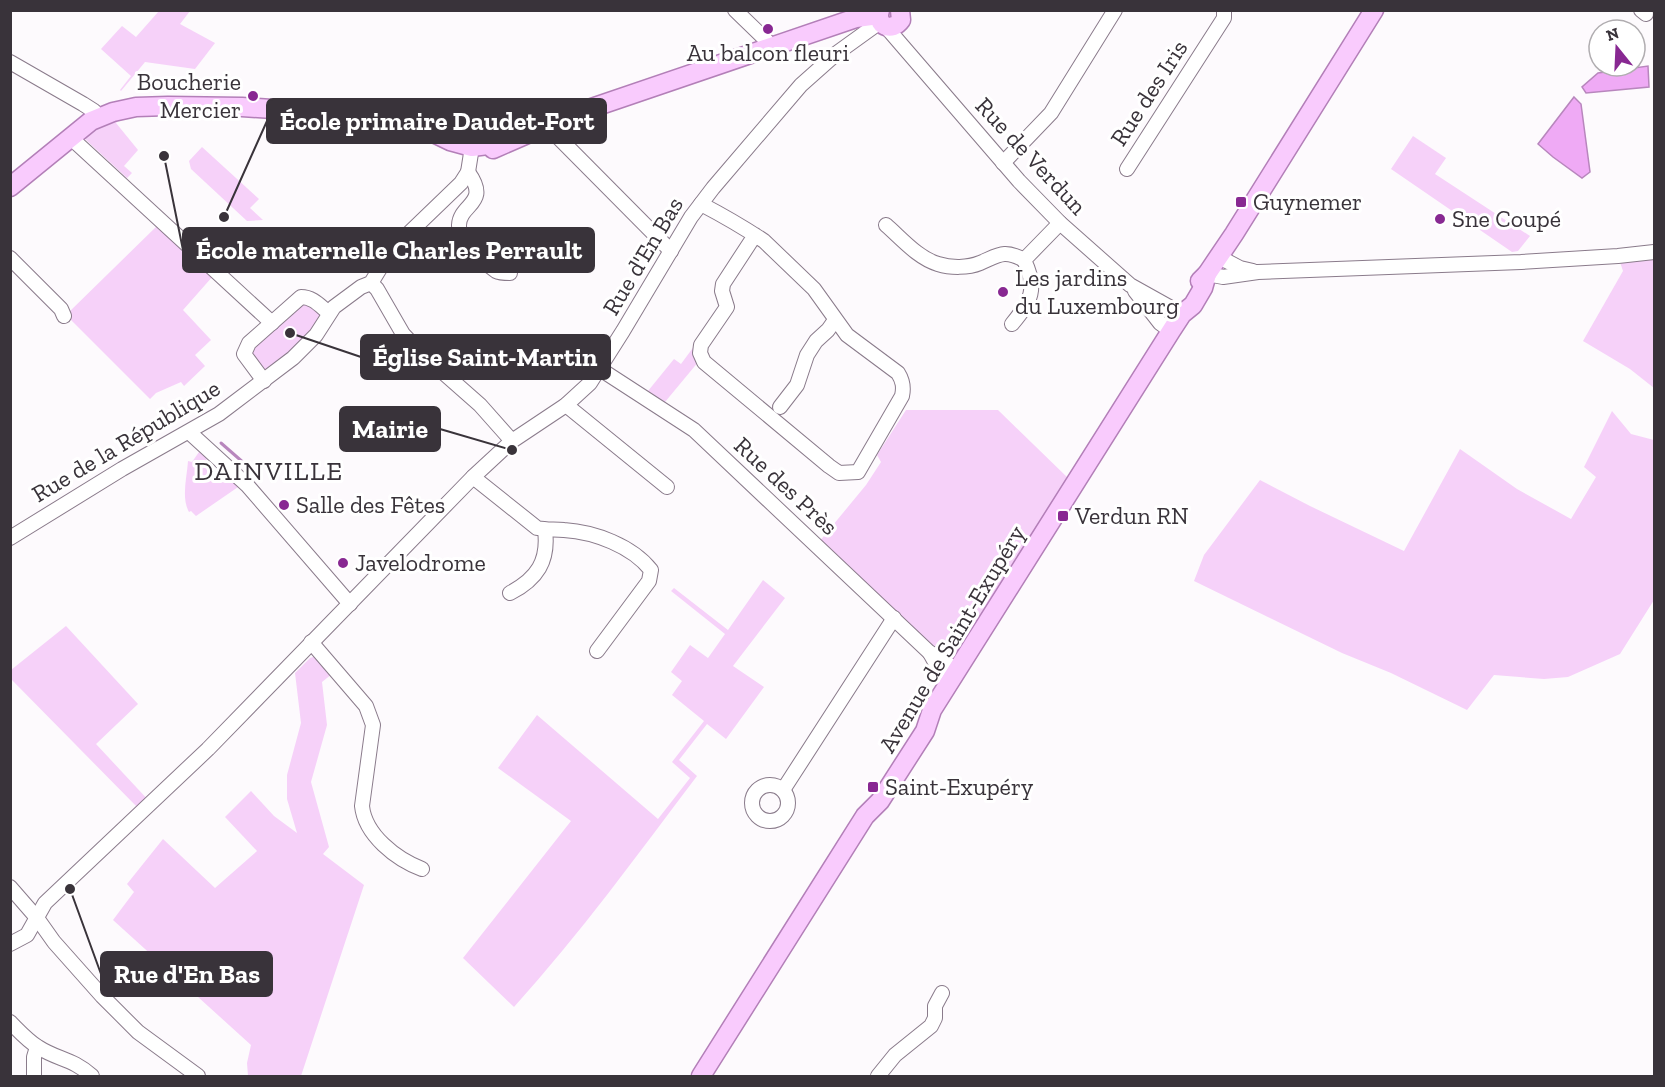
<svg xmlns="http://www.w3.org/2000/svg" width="1665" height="1087" font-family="'Zilla Slab',serif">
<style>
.green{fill:#f6d1f9}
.water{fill:#efaaf5;stroke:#b886bd;stroke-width:1.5}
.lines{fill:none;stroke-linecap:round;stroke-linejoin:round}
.stream{stroke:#b886bd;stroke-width:3}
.minor-casing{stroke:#8a7b8b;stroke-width:16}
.major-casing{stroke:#b37fb8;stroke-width:21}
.minor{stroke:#fff;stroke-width:14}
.major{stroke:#f9cbfd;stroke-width:18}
.poi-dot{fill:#882892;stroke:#fff;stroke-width:2}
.labels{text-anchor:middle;stroke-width:6;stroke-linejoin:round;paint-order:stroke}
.poi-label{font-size:24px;fill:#39333a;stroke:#fff;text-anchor:start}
.street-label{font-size:24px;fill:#39333a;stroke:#fff}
.quarter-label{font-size:27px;letter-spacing:1.5px;fill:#39333a;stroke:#fff}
.leader{fill:none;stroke:#39333a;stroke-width:2}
.callout-dot{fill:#39333a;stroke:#fff;stroke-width:2}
.callout{fill:#39333a;stroke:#39333a;stroke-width:2}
.callout-label{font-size:26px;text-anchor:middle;font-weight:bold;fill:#fff}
</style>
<rect width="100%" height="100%" fill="#fdfafd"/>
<g class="green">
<polygon points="159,11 190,11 180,24 215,43 195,69 145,62 121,91 120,90 131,76 101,49 122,26 136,37"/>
<polygon points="120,116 121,119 116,123 138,150 124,166 132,173 127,178 86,140 86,135"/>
<polygon points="1413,136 1446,158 1435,174 1530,236 1518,251 1512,252 1391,169"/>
<polygon points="202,147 259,199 250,208 263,220 247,221 191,169 189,161"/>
<polygon points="158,225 213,276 183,310 211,340 195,355 205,366 184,386 181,382 156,393 150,399 66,315"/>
<polygon points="1654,252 1654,388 1630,369 1583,341 1623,271 1618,256"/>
<path d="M305,301l15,12c-2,23 -36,44 -53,58 -11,-3 -16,-13 -16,-23z"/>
<polygon points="695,345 699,361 665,402 648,391 674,359 681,364"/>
<polygon points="906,410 998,410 1068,478 954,657 943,654 928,643 819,542 866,485 881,462 877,455"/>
<polygon points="1612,411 1631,434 1654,440 1654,600 1620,654 1568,677 1544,679 1494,675 1467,710 1391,673 1342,653 1194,581 1204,555 1260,480 1310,506 1404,551 1460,449 1517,489 1571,519 1596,477 1584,467"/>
<path d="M199,452l8,2 -1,9 23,20 5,-3 7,5 -45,31 -5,-5 -2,1c-8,-14 -2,-35 -1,-51l4,1z"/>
<path d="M763,580l22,18 -52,68 31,21 -38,52 -19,-15 -28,36 18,16c-59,78 -117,158 -183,231l-51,-49 108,-137 -73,-53 39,-53 121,104 32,-41 -18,-16 32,-41 -32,-26 10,-14 -11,-9 19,-27 18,13 17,-24 -54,-43 3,-3 54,42z"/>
<polygon points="66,626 138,704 96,744 150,802 141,811 11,679 11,670"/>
<polygon points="316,656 332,674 322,682 327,725 311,782 329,847 323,854 364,885 301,1076 248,1076 247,1063 251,1045 113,920 134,892 127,884 163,839 215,888 257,851 225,817 251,791 274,816 297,833 287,799 287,775 301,723 295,673 310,658"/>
</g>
<g class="water">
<polygon points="1648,66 1649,87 1586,93 1582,87 1598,73"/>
<polygon points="1574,97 1581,104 1590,172 1582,178 1553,157 1538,144"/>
</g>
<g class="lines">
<polyline class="stream" points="221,443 245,464"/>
<defs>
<g id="minor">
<polyline points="735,10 766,40 770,47"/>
<polyline points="1641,10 1646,14"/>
<polyline points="887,28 1019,181 1060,223 1130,285 1182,314"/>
<polyline points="10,62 83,104 94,111 98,117"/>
<polyline points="546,125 671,251"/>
<polyline points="70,137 272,323"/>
<polyline points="1003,163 1051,113 1115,10"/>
<polyline points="1127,169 1224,18 1224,10"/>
<path d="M468,172c23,32 -8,31 -9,53 -1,12 27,39 37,46 4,2 10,2 14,2"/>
<path d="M701,204c21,11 42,23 63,37l50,48 33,46 51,38c5,8 6,14 4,23l-44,76 -19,1 -10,-7 -125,-104 -4,-9 1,-8 26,-38 -5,-16 1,-7 32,-49"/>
<path d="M886,225c16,14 32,33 52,39 13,4 30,4 42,-1 19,-8 24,-14 44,-3"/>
<polyline points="1219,257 1240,268 1253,271"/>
<polyline points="10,258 61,309 64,316"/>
<polyline points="1207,274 1223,277 1258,272 1521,262 1618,256 1654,252"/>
<polyline points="371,283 377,289 403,334 421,353 480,405 512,441"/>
<polyline points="1135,291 1160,323 1171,331"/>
<path d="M1012,324c19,-23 26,-35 12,-64l36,-37"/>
<polyline points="600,369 694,430 929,652 957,670"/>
<path d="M264,381l-20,-27 5,-11 52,-46c12,0 19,9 28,16"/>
<polyline points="566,405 667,487"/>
<polyline points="780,407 797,385 807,355 816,341 828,330 835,320"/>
<polyline points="189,432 247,485 350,604"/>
<path d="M473,477l64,51c10,2 17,1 27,2 31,2 68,16 87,40l-2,11 -52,70"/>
<polyline points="10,538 122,469 219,414 293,358 316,335 334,307 361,287 371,283 382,265 407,235 461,183 468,172 472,147"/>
<path d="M510,593c27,-14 39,-32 35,-63"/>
<path d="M311,642l55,64 7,19 -11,81c3,29 34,53 60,63"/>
<polyline points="930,653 945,680 949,683"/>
<circle cx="770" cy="803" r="18"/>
<polyline points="783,790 894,618"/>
<polyline points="10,887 37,918 54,942 102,996 138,1032 198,1076"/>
<polyline points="10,944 27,935 45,903 208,749 473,477 512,441 566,405 590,383 623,331 691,217 713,188 801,85 837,53 880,22"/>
<path d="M10,1022c9,9 18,19 28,25 20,13 34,11 54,29"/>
<polyline points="34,1076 34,1057 37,1047"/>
<polyline points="878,1076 895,1055 931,1026 935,1018 935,1006 942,993"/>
</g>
<g id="major">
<path d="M880,10c-5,16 12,23 21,10l-1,-10"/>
<polyline points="493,149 571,115 856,18 879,15"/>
<polyline points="10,187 91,121 113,112 136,107 168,106 242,107 347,114 419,126 450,141 472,147 504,143"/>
<polyline points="1200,281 1207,274 1234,234 1374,10"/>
<polyline points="701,1076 865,816 880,801 925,731 932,710 1171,331 1182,314 1193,305 1203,288 1207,274"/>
</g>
</defs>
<use href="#minor" class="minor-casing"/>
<use href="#major" class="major-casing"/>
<use href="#minor" class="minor"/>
<use href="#major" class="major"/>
</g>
<g class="poi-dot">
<circle cx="768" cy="29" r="6"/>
<circle cx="253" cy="96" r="6"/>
<rect x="1235" y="196" width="12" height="12" rx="3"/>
<circle cx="1440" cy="219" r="6"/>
<circle cx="1003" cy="292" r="6"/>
<circle cx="284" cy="505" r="6"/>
<rect x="1057" y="510" width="12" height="12" rx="3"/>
<circle cx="343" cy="563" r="6"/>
<rect x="867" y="781" width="12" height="12" rx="3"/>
</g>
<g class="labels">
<g class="poi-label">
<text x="768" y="61" text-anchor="middle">Au balcon fleuri</text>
<text x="241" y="90" text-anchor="end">Boucherie<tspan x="241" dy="28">Mercier</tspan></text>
<text x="1253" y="210">Guynemer</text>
<text x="1452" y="227">Sne Coupé</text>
<text x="1015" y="286">Les jardins<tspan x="1015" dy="28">du Luxembourg</tspan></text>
<text x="296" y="513">Salle des Fêtes</text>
<text x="1075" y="524">Verdun RN</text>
<text x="355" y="571">Javelodrome</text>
<text x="885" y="795">Saint-Exupéry</text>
</g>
<g class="street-label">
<text transform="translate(1149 93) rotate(-57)" y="8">Rue des Iris</text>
<text transform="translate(1031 156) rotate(47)" y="8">Rue de Verdun</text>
<text transform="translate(643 256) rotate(-59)" y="8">Rue d'En Bas</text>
<text transform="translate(126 441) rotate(-31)" y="8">Rue de la République</text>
<text transform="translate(786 486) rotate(43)" y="8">Rue des Près</text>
<text transform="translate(952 639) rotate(-59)" y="8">Avenue de Saint-Exupéry</text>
</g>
<g class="quarter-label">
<text x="269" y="480">DAINVILLE</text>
</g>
</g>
<path class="leader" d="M224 217L267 121M164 156L183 250M290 333L361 357M512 450L440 429M70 889L101 974"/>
<g class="callout-dot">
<circle cx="224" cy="217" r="6"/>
<circle cx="164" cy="156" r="6"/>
<circle cx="290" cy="333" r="6"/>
<circle cx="512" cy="450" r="6"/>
<circle cx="70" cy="889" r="6"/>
</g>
<g class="callout">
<rect x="267" y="99" width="339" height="44" rx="6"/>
<rect x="183" y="228" width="411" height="44" rx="6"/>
<rect x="361" y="335" width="249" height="44" rx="6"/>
<rect x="340" y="407" width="100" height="44" rx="6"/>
<rect x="101" y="952" width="171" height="44" rx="6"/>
</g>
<g class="callout-label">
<text x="437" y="130">École primaire Daudet-Fort</text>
<text x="389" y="259">École maternelle Charles Perrault</text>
<text x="485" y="366">Église Saint-Martin</text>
<text x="390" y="438">Mairie</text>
<text x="187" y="983">Rue d'En Bas</text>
</g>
<rect width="1665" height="1087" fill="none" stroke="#39333a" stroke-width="24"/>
<g transform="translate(1617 48) rotate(342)"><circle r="28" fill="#ffffff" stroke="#b0adb0" stroke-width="1.5"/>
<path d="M0-4.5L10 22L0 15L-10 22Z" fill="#882892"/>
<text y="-9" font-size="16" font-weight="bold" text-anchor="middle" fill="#39333a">N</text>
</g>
</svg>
